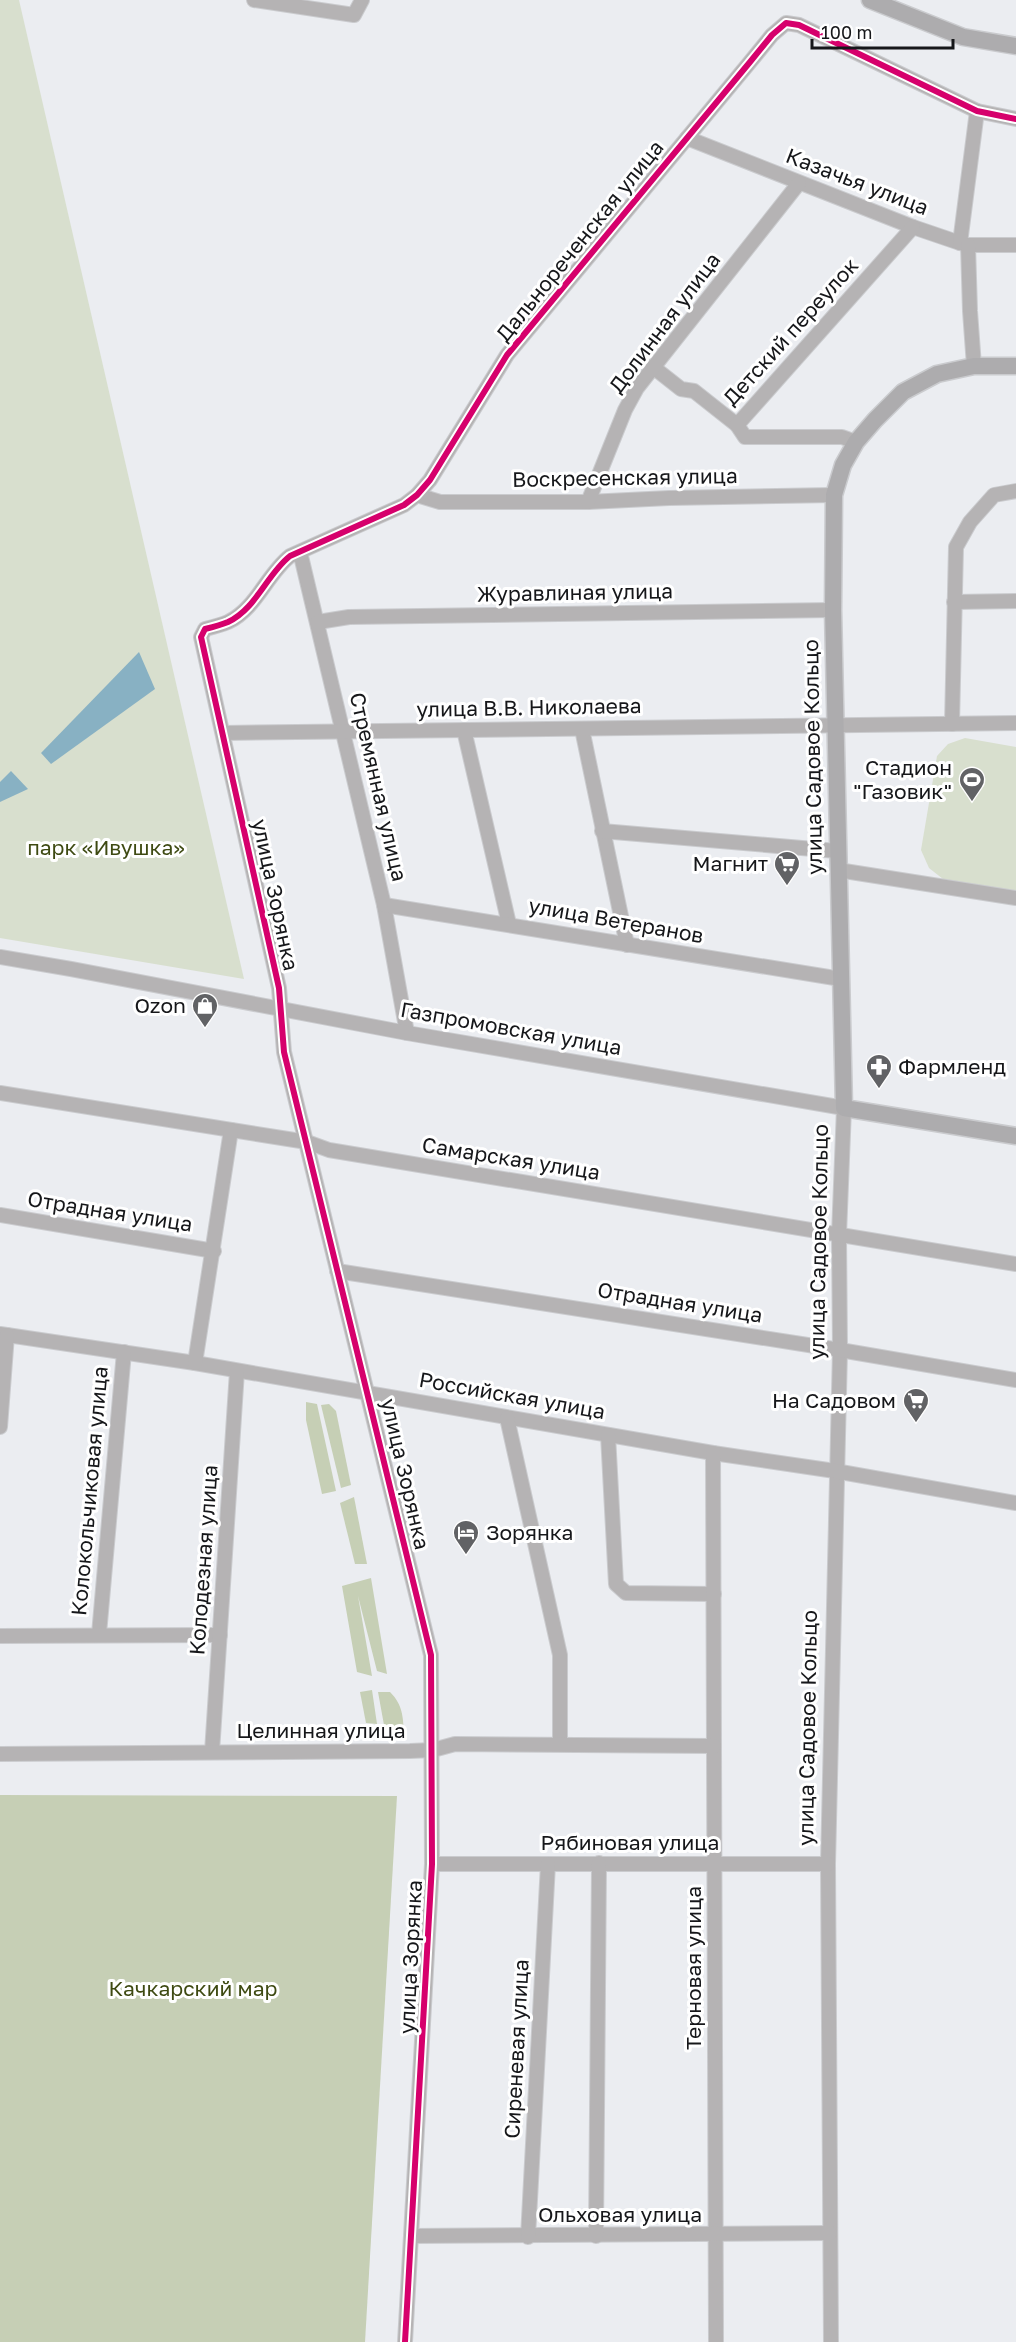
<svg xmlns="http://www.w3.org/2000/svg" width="1016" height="2342" font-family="'Golos Text',sans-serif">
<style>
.green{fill:#d8dfce}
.forest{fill:#c6cfb5}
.water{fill:#88b1c3}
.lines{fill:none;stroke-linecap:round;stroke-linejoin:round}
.minor-casing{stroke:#cacbce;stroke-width:16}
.major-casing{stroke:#cacbce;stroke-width:19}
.minor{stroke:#b5b3b4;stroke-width:14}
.major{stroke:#adacae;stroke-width:16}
.cycleway-casing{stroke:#fff;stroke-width:10}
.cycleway{stroke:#d6006c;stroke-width:6}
.labels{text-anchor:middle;stroke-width:6;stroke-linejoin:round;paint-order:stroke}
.street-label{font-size:21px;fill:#16171a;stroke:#fff}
.poi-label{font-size:21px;fill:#16171a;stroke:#fff;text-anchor:end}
.park-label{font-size:21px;fill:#3e4a12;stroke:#fff}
</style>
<rect width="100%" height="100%" fill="#ebedf1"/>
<g class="green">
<polygon points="0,0 19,0 244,979 0,938"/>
<polygon points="965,738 1016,747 1016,891 943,879 929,868 921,850 937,756 948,744"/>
</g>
<g class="forest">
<polygon points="306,1402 317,1404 336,1491 322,1494 306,1420"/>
<polygon points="329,1404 336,1411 351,1485 341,1488 321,1405"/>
<polygon points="354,1497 367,1564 355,1564 340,1503"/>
<polygon points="371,1578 387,1674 377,1671 358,1596 372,1676 357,1672 342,1586"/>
<polygon points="372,1690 377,1724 366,1723 360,1692"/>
<path d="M378,1692h12c13,13 13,25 14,42l-18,2z"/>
<polygon points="0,1795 397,1796 365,2342 0,2342"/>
</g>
<g class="water">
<polygon points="139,652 155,689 51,764 41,753"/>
<polygon points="11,771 28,789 0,802 0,782"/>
</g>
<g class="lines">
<defs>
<g id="minor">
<polyline points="254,0 354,15 362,0"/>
<polyline points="687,138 913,227 960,243 968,245 1016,245"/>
<polyline points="960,243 977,111"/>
<polyline points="968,245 970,311 974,366"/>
<polyline points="653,367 681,389 694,391 737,425"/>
<polyline points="856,442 842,437 745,437 737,425 913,227"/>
<polyline points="417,495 440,502 588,502 669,498 834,495"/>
<polyline points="588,502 625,410 637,388 799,183"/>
<polyline points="300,552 384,905 407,1033"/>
<polyline points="954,602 1016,601"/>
<polyline points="318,622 349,617 833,610"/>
<polyline points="952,724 956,547 970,522 994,495 1016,491"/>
<polyline points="582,729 627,945"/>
<polyline points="464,730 509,924"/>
<polyline points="223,733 1016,723"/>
<polyline points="602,831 837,851"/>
<polyline points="838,870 1016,898"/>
<polyline points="384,905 841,979"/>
<polyline points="0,957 71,969 407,1033 844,1108 839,1235 840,1350 828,1864 831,2342"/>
<polyline points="0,1093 307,1142 329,1150 1016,1264"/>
<polyline points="0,1215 214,1251"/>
<polyline points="337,1271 840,1350 1016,1380"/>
<polyline points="0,1334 195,1363 713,1453 835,1471 1016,1503"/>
<polyline points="195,1363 231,1130"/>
<polyline points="507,1418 560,1655 560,1744"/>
<polyline points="0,1427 7,1335"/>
<polyline points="608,1435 616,1584 626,1593 714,1594"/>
<polyline points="713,1453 716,2342"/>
<polyline points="99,1634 124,1352"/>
<polyline points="0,1636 220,1635"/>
<polyline points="212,1752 237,1371"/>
<polyline points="0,1754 410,1751 433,1750 455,1744 714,1746"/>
<polyline points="432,1864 828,1864"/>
<polyline points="411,2236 830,2233"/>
<polyline points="596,2236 599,1863"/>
<polyline points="528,2237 548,1864"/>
<path d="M405,2342l27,-478 -1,-209 -147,-603 -5,-64 -78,-351 4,-8c8,-2 16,-4 23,-7 28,-13 39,-48 62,-66l114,-51 13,-10 13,-15 77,-125 243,-293 22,-27 14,-12 13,2 178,86 39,8"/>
</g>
<g id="major">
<polyline points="870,0 963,37 1016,46"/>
<polyline points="1016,366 974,366 937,374 903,392 875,420 856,442 843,465 834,495 833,610 844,1108 1016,1136"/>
</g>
</defs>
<use href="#minor" class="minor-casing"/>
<use href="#major" class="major-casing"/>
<use href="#minor" class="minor"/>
<use href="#major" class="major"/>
<defs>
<path id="cycleway" d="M405,2342l27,-478 -1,-209 -147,-603 -5,-64 -78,-351 4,-8c8,-2 16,-4 23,-7 28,-13 39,-48 62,-66l114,-51 13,-10 13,-15 77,-125 243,-293 22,-27 14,-12 13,2 178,86 39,8"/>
</defs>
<use href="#cycleway" class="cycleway-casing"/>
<use href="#cycleway" class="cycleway"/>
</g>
<defs>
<symbol id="stadium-pin" viewBox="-11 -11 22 30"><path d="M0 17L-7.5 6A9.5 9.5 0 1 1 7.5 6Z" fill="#616265" stroke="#fff"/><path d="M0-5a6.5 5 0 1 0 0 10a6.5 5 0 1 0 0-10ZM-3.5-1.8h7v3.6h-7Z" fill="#fff"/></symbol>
<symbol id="supermarket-pin" viewBox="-11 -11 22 30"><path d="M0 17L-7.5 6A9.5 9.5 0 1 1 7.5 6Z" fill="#616265" stroke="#fff"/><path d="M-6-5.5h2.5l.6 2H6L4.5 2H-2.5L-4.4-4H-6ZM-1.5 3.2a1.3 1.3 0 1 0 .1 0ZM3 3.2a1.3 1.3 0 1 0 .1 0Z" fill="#fff"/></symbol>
<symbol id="shop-pin" viewBox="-11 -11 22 30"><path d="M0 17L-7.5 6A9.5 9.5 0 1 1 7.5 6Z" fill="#616265" stroke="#fff"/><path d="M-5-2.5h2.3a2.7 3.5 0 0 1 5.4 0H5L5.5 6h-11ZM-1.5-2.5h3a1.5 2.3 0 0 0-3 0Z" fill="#fff"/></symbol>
<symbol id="pharmacy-pin" viewBox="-11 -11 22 30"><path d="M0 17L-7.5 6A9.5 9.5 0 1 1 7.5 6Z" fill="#616265" stroke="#fff"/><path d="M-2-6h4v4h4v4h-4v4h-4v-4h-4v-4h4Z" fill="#fff"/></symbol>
<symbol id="hotel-pin" viewBox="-11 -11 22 30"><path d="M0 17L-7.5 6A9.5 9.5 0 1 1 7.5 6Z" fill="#616265" stroke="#fff"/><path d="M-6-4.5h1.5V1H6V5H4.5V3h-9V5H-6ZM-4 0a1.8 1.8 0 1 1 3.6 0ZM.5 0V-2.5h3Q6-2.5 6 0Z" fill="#fff"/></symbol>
</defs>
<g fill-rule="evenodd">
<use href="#stadium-pin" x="957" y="765" width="30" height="40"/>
<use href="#supermarket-pin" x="772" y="849" width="30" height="40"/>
<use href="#shop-pin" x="190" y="991" width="30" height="40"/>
<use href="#pharmacy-pin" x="864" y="1052" width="30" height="40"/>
<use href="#supermarket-pin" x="901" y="1386" width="30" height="40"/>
<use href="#hotel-pin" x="451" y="1518" width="30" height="40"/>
</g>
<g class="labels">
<g class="street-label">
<text transform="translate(857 182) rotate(21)" y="7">Казачья улица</text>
<text transform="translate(580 241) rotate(-51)" y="7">Дальнореченская улица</text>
<text transform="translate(665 323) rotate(-53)" y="7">Долинная улица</text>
<text transform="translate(791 332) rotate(-48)" y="7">Детский переулок</text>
<text transform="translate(625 478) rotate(-1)" y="7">Воскресенская улица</text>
<text transform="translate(575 593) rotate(-1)" y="7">Журавлиная улица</text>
<text transform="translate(529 708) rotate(-1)" y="7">улица В.В. Николаева</text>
<text transform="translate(813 757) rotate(-91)" y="7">улица Садовое Кольцо</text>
<text transform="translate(378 787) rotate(77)" y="7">Стремянная улица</text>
<text transform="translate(275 895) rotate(78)" y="7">улица Зорянка</text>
<text transform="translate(616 921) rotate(10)" y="7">улица Ветеранов</text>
<text transform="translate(511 1029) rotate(10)" y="7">Газпромовская улица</text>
<text transform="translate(511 1159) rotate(9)" y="7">Самарская улица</text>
<text transform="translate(110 1212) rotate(9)" y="7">Отрадная улица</text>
<text transform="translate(819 1242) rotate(-89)" y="7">улица Садовое Кольцо</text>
<text transform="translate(680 1303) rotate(9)" y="7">Отрадная улица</text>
<text transform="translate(512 1396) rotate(10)" y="7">Российская улица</text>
<text transform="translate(405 1474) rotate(77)" y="7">улица Зорянка</text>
<text transform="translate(90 1491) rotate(-85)" y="7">Колокольчиковая улица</text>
<text transform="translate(204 1560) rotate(-86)" y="7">Колодезная улица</text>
<text transform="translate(808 1728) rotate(-89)" y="7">улица Садовое Кольцо</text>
<text x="321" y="1738">Целинная улица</text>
<text x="630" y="1850">Рябиновая улица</text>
<text transform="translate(411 1957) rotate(-87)" y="7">улица Зорянка</text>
<text transform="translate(694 1968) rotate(-90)" y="7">Терновая улица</text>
<text transform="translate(517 2049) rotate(-87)" y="7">Сиреневая улица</text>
<text x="620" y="2222">Ольховая улица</text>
</g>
<g class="poi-label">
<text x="952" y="775">Стадион<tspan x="952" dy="24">"Газовик"</tspan></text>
<text x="768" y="871">Магнит</text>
<text x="186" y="1013">Ozon</text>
<text x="898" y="1074" text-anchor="start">Фармленд</text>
<text x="896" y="1408">На Садовом</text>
<text x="486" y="1540" text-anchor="start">Зорянка</text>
</g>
<g class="park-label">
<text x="106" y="855">парк «Ивушка»</text>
<text x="193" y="1996">Качкарский мар</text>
</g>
</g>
<path d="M812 39v9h141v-9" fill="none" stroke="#16171a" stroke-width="3"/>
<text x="821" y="39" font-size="18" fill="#16171a" stroke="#ffffff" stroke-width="4.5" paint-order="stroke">100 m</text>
</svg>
